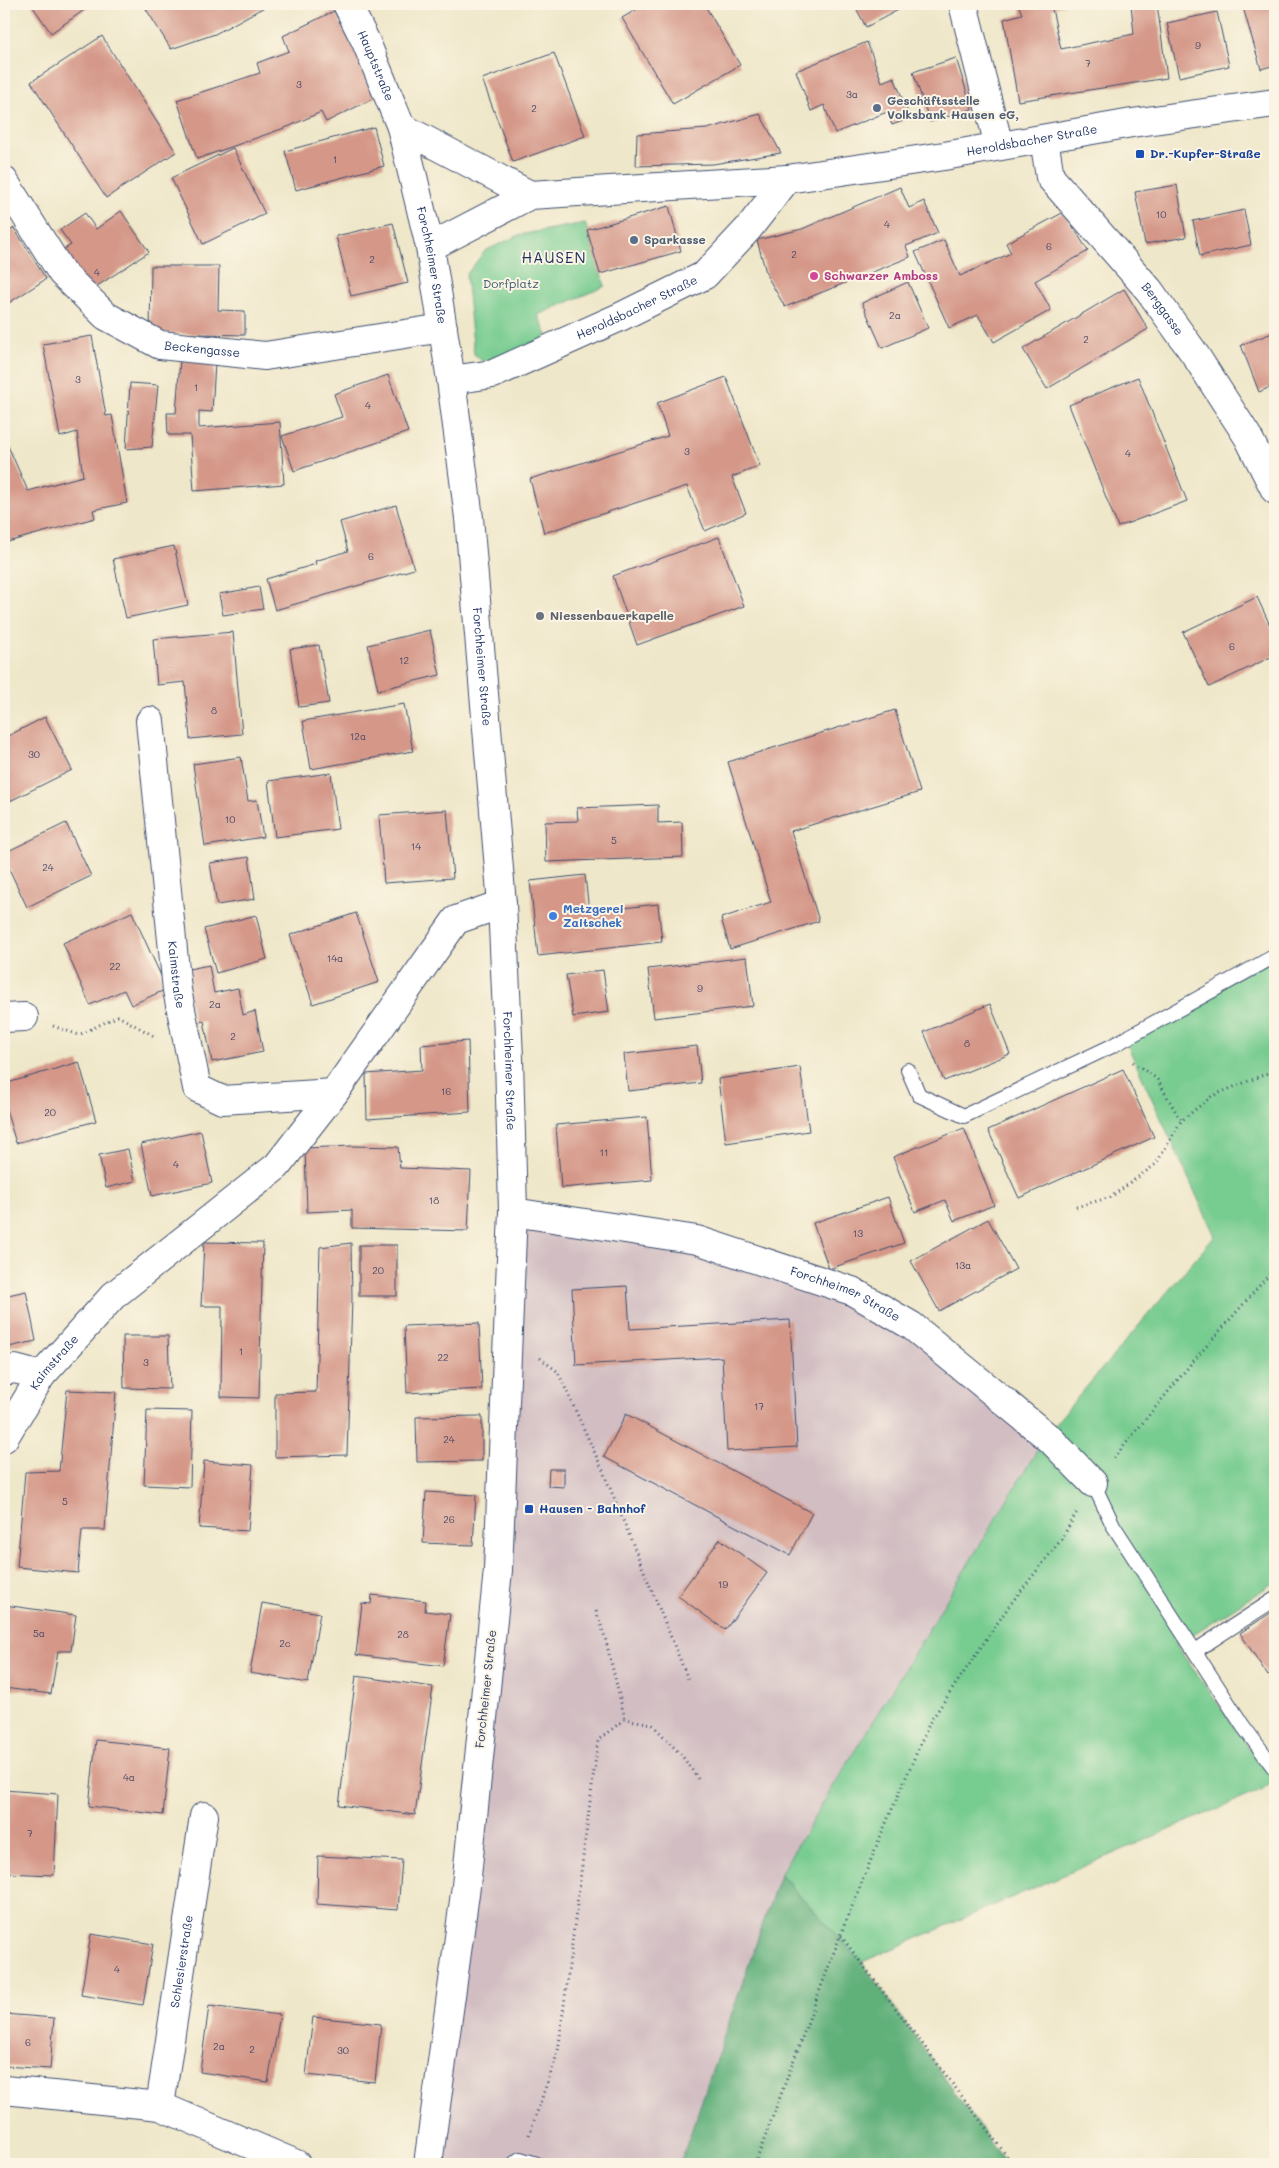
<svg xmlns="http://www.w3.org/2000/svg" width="1279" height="2168" font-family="Mali,sans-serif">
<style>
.industrial{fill:#d2bec2}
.green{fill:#77cc90;stroke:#497e77}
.forest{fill:#61b07a;stroke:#3e706c}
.building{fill:#d49788}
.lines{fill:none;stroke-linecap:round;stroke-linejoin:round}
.lane-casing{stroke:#3b4b6e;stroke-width:16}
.street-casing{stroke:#3b4b6e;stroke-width:30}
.secondary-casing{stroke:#3b4b6e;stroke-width:30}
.path{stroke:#3b4b6e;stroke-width:3;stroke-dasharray:1 4;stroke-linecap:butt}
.lane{stroke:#fff;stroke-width:14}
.street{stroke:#fff;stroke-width:28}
.secondary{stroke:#fff;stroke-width:28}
.service-dot{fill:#5c6f8a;stroke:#fcf5e5;stroke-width:2}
.transit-dot{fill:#1a4fb4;stroke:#fcf5e5;stroke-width:2}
.hotel-dot{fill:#d1479c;stroke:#fcf5e5;stroke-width:2}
.worship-dot{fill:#6b7280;stroke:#fcf5e5;stroke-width:2}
.shop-dot{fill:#3f7fe0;stroke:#fcf5e5;stroke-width:2}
.labels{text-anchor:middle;stroke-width:4;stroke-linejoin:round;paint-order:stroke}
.number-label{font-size:10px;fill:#494968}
.street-label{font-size:12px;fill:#1b2f5e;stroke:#fcf5e5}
.service-label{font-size:12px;font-weight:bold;fill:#4e5e75;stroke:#fcf5e5;text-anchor:start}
.transit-label{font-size:12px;font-weight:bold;fill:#164399;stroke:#fcf5e5;text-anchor:start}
.hotel-label{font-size:12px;font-weight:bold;fill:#b23c85;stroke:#fcf5e5;text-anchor:start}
.park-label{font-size:12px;fill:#32566a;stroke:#fcf5e5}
.worship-label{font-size:12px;font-weight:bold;fill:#5b616d;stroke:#fcf5e5;text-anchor:start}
.shop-label{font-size:12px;font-weight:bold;fill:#366cbe;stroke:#fcf5e5;text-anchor:start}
.quarter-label{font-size:15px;letter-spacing:1px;fill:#1b2f5e;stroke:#fcf5e5}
</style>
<rect width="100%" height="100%" fill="#fcf5e5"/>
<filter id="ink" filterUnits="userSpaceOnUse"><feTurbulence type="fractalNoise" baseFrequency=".02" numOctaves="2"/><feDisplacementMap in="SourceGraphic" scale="10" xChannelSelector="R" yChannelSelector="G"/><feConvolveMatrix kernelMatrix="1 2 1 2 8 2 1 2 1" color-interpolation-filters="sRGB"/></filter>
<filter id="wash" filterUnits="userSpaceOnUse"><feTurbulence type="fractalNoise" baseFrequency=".0096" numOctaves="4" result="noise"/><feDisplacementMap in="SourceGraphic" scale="20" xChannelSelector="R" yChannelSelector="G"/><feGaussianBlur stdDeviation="1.12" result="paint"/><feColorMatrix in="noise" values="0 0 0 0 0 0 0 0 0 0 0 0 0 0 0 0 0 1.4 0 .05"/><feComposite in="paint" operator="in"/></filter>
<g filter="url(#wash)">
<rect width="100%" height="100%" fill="#efe7c9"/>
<polygon class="industrial" points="516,1204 626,1215 753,1253 879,1306 1049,1431 780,1874 680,2164 434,2164"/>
<g class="green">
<polygon points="585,223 605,286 538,315 549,340 498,362 482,361 474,354 466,275 485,251 519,235"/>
<polygon points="1275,957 1275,1582 1176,1645 1275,1784 862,1962 780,1874 1049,1431 1215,1236 1124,1038"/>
</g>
<polygon class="forest" points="780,1874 862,1962 1006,2164 680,2164"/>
<g id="blocks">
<g class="building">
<polygon points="31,4 93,4 51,33"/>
<polygon points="143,4 270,4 215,34 171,49"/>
<polygon points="366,4 380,4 369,10"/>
<polygon points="646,4 704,4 740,65 673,104 622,18"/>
<polygon points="854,4 902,4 904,7 866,27"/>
<polygon points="1018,4 1066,4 1052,9 1061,49 1134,34 1131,4 1157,4 1167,78 1018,101 1004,19 1022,14"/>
<polygon points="1242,4 1275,4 1275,65 1261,69"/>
<polygon points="334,11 378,96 326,122 321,112 290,126 197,159 177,100 260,73 257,63 289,51 283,36"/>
<polygon points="1217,12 1229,66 1179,77 1167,23"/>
<polygon points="102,36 176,152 106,198 31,82"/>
<polygon points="867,42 882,82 894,77 910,118 892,125 887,112 835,133 824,105 811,111 796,71"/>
<polygon points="554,53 585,136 513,162 482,79"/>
<polygon points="956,58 972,109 930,122 913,72"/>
<polygon points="760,114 781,153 713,164 636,166 637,134 707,129"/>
<polygon points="374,127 384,166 296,190 285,151"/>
<polygon points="233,148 265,214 203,244 171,178"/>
<polygon points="1177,185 1186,237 1145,244 1135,192"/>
<polygon points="900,187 909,208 924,201 938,233 906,246 910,257 785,307 767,276 757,240 802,229"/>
<polygon points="669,206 681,251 600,274 587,230"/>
<polygon points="1244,210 1251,245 1200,256 1193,221"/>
<polygon points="121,211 149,252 88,292 61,251 71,245 60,230 85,213 96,229"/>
<polygon points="1064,212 1088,251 1035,281 1051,310 994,342 978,315 949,328 915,252 944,240 960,276 1011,253 1006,243"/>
<polygon points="393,223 408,283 351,296 336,236"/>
<polygon points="14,228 46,279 4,306 4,235"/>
<polygon points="151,266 219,266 218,310 245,311 245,335 150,333"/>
<polygon points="908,282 928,328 882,348 862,303"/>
<polygon points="1124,289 1148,329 1047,389 1023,349"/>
<polygon points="1275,332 1275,385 1259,392 1241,345"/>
<polygon points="92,336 106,416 112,415 127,503 93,510 95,518 4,543 4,437 28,491 83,476 77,432 60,437 43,344"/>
<polygon points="180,360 215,363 212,412 199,411 199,428 280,422 284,484 194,491 190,435 168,435 167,413 176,413"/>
<polygon points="388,375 408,432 294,471 282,436 342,417 334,394"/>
<polygon points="726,377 760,466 732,477 746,513 705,531 687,486 544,533 530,479 668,436 657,403"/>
<polygon points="1138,377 1187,501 1118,527 1069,405"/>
<polygon points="130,383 158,385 152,447 126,449"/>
<polygon points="396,505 414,569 275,610 266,579 316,564 315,561 348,551 340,522"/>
<polygon points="719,537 744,606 637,645 613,576"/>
<polygon points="174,546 188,605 126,618 113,559"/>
<polygon points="259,587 263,609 223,615 219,594"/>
<polygon points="1257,597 1275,636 1275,655 1209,687 1183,632"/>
<polygon points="430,630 440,675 378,690 368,645"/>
<polygon points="233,632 242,734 190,739 185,682 157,685 153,639"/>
<polygon points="319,645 329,703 299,707 290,649"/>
<polygon points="404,704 413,751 311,769 303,721"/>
<polygon points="895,710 920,792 791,831 819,921 730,949 721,918 771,902 728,762"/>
<polygon points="45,717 72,770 4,804 4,738"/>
<polygon points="241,757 248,801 257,800 263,837 205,846 193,764"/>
<polygon points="331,773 338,829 275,837 268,781"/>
<polygon points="658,805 658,823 682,822 683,857 546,862 545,822 578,821 577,808"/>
<polygon points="447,810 453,878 384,883 379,815"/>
<polygon points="66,823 91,876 27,907 4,858 4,853"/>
<polygon points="249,857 255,899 217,905 210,863"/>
<polygon points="585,875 589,912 658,904 662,942 538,956 530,881"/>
<polygon points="132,912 167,989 131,1005 124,990 90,1005 63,943"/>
<polygon points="356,913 379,982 313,1004 290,935"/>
<polygon points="256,915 267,959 216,973 204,929"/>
<polygon points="747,957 753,1006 654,1018 648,969"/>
<polygon points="209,965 214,993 238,988 243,1015 255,1011 263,1052 212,1062 204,1021 194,1023 184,970"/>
<polygon points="603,970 609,1012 573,1017 566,975"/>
<polygon points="990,1004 1010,1054 944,1081 924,1032"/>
<polygon points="468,1041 470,1112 367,1119 366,1074 422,1070 421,1045"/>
<polygon points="697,1046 701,1083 628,1091 624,1054"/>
<polygon points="79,1062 96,1121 16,1143 4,1103 4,1084"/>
<polygon points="800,1067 809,1131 726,1143 718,1079"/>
<polygon points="1123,1069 1154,1137 1019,1198 988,1130"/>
<polygon points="647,1117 652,1180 561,1188 556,1125"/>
<polygon points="964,1128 994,1205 954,1221 945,1200 915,1212 893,1157"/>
<polygon points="201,1131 212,1183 152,1196 141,1144"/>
<polygon points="352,1146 398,1147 400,1168 471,1171 468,1231 352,1228 352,1210 307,1212 305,1148"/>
<polygon points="128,1149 135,1181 106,1188 99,1155"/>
<polygon points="888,1197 904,1243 829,1269 813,1223"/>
<polygon points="988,1219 1016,1269 939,1311 911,1261"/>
<polygon points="204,1242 263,1243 259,1398 221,1397 222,1306 201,1306"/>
<polygon points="351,1243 352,1298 347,1455 275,1457 275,1393 316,1392 320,1247"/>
<rect x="359" y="1245" width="38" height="51"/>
<polygon points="627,1286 630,1329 790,1320 797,1447 727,1451 722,1357 576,1365 572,1289"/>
<polygon points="26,1291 36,1341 4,1348 4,1296"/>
<polygon points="479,1323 482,1389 407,1393 404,1326"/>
<polygon points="123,1336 168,1336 170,1389 124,1388"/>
<polygon points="67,1390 116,1392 105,1530 82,1530 78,1573 17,1567 25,1472 59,1471"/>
<polygon points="147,1410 192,1411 190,1487 144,1485"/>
<polygon points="626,1414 812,1513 790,1555 604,1457"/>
<polygon points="482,1416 482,1461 417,1462 416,1417"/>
<polygon points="204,1461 253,1465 248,1531 199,1528"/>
<polygon points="549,1469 564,1469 564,1487 548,1486"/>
<polygon points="426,1492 476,1495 473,1545 423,1543"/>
<polygon points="720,1539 767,1573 725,1630 678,1596"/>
<polygon points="372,1595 426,1601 425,1611 450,1614 443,1666 356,1655 362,1603 371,1604"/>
<polygon points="262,1603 320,1613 308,1683 250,1673"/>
<polygon points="4,1605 76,1615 71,1651 58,1651 51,1694 4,1688"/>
<polygon points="1275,1610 1275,1672 1268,1676 1240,1633"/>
<polygon points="356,1676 433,1687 415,1815 339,1805"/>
<polygon points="96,1740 170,1748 163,1815 89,1806"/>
<polygon points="4,1790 58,1794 54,1875 4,1873"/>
<polygon points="318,1856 402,1860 398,1910 317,1904"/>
<polygon points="91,1934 153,1944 143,2005 81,1995"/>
<polygon points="209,2006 280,2015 268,2082 200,2072"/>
<polygon points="4,2014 54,2018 50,2069 4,2066"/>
<polygon points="313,2017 381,2024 375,2082 306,2075"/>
</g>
</g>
</g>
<g filter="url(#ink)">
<use href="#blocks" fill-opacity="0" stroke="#3b4b6e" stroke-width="1"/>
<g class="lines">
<defs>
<g id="lane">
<polyline points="908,1070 919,1095 964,1116 1112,1046 1275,956"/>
<polyline points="1093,1483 1113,1525 1243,1726 1275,1769"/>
<polyline points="1195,1651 1275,1599"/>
<polyline points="514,2164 520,2159 537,2164"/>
</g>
<g id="street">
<polyline points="963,4 999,146"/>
<path id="s1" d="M1044,139l6,38 99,113 45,63 54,84 27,53"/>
<path id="s2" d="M4,181l58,92 44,43 54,29 105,11 178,-28"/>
<path id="s3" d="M451,380l42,-6 127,-57 85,-42 43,-46 39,-50"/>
<path id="s4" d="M150,721l27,269 20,98 25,12 112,-7"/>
<polyline points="4,1018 24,1017"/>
<path id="s5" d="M513,1212l184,28 155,51 60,35 138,113 43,44"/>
<polyline points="4,1371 15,1369 41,1376"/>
<path id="s6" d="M4,1438l37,-62 72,-80 164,-130 57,-73 122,-173 46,-16"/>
<polyline points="4,2090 160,2106 296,2164"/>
<path id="s7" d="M160,2106l44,-290"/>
</g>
<g id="secondary">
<path id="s8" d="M347,4l19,38 35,85 29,120 21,133 18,138 33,386 7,154 4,154 -15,358 -32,316 -38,278"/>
<polyline points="401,127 530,195"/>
<path id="s9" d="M430,247l100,-52 257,-16 157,-23 188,-33 143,-20"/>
</g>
</defs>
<use href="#lane" class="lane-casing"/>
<use href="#street" class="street-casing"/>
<use href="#secondary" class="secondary-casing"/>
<g class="path">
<polyline points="53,1026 79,1035 118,1016 154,1036"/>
<polyline points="1133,1062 1157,1079 1181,1121"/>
<polyline points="1076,1207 1111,1197 1156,1164 1181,1121 1212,1096 1275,1070"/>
<polyline points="540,1358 558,1372 603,1471 688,1679"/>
<polyline points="1114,1458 1190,1365 1275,1268"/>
<polyline points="596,1611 605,1637 625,1719"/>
<polyline points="841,1936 1013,2164"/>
<polyline points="529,2135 558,2052 598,1740 625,1719 652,1724 683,1757 698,1779"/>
<polyline points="755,2164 840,1936 883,1830 930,1722 1009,1606 1061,1540 1078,1510"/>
</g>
<use href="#lane" class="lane"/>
<use href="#street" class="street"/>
<use href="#secondary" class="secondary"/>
</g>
</g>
<g class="service-dot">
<circle cx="877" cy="108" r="5"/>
<circle cx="634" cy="240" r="5"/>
</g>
<g class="transit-dot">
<rect x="1135" y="149" width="10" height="10" rx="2.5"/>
<rect x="524" y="1504" width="10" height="10" rx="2.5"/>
</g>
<circle class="hotel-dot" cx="814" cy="276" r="5"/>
<circle class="worship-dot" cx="540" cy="616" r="5"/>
<circle class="shop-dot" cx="553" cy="916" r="5"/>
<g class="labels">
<g class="number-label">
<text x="1198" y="49">9</text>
<text x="1088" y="67">7</text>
<text x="299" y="88">3</text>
<text x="852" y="98">3a</text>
<text x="534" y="112">2</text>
<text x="335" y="163">1</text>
<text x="1161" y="218">10</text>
<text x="887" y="228">4</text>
<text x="1049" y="250">6</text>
<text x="794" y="258">2</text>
<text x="372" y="263">2</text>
<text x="97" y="276">4</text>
<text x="895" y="319">2a</text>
<text x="1086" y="343">2</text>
<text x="78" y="383">3</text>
<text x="196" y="391">1</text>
<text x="368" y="409">4</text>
<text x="687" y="455">3</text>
<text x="1128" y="457">4</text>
<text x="371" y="560">6</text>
<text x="1232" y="650">6</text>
<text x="404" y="664">12</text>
<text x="214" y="714">8</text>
<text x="358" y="740">12a</text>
<text x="34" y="758">30</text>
<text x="230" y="823">10</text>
<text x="614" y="844">5</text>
<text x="416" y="850">14</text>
<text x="48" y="871">24</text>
<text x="335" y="962">14a</text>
<text x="115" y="970">22</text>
<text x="700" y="992">9</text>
<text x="215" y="1008">2a</text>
<text x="233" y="1040">2</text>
<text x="967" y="1047">8</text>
<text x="446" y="1095">16</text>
<text x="50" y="1116">20</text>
<text x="604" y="1156">11</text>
<text x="176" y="1168">4</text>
<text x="434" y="1204">18</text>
<text x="858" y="1237">13</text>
<text x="963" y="1269">13a</text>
<text x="378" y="1274">20</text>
<text x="241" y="1355">1</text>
<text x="443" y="1361">22</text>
<text x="146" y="1366">3</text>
<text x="759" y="1410">17</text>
<text x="449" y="1443">24</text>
<text x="65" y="1505">5</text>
<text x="449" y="1523">26</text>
<text x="723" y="1588">19</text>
<text x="39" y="1637">5a</text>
<text x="403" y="1638">28</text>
<text x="285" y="1647">2c</text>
<text x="129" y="1781">4a</text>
<text x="30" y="1837">7</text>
<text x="117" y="1973">4</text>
<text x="28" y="2046">6</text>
<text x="219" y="2050">2a</text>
<text x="252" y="2053">2</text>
<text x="343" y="2054">30</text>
</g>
<g class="street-label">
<text dy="4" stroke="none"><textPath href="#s8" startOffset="68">Hauptstraße</textPath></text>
<text dy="4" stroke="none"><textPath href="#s9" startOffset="618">Heroldsbacher Straße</textPath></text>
<text dy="4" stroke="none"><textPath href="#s8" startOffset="276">Forchheimer Straße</textPath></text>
<text dy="4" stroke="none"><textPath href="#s3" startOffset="201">Heroldsbacher Straße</textPath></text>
<text dy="4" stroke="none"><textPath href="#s1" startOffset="212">Berggasse</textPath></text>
<text dy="4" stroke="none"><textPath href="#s2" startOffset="274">Beckengasse</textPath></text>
<text dy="4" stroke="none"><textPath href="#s8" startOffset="681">Forchheimer Straße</textPath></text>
<text dy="4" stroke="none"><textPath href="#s4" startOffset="255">Kaimstraße</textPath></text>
<text dy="4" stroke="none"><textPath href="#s8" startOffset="1086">Forchheimer Straße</textPath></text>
<text dy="4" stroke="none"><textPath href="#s5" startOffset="344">Forchheimer Straße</textPath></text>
<text dy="4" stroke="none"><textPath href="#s6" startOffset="91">Kaimstraße</textPath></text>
<text transform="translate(486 1689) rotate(-84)" y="4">Forchheimer Straße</text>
<text dy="4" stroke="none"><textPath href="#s7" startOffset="146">Schlesierstraße</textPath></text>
</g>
<g class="service-label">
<text x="887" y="105">Geschäftsstelle<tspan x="887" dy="14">Volksbank Hausen eG,</tspan></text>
<text x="644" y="244">Sparkasse</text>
</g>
<g class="transit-label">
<text x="1150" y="158">Dr.-Kupfer-Straße</text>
<text x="539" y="1513">Hausen - Bahnhof</text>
</g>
<g class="hotel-label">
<text x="824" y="280">Schwarzer Amboss</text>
</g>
<g class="park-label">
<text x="511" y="288">Dorfplatz</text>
</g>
<g class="worship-label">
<text x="550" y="620">Niessenbauerkapelle</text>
</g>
<g class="shop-label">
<text x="563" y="913">Metzgerei<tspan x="563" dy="14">Zaitschek</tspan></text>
</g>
<g class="quarter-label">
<text x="554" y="263">HAUSEN</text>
</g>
</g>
<rect width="1279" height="2168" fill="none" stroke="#fcf5e5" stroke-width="20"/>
</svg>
